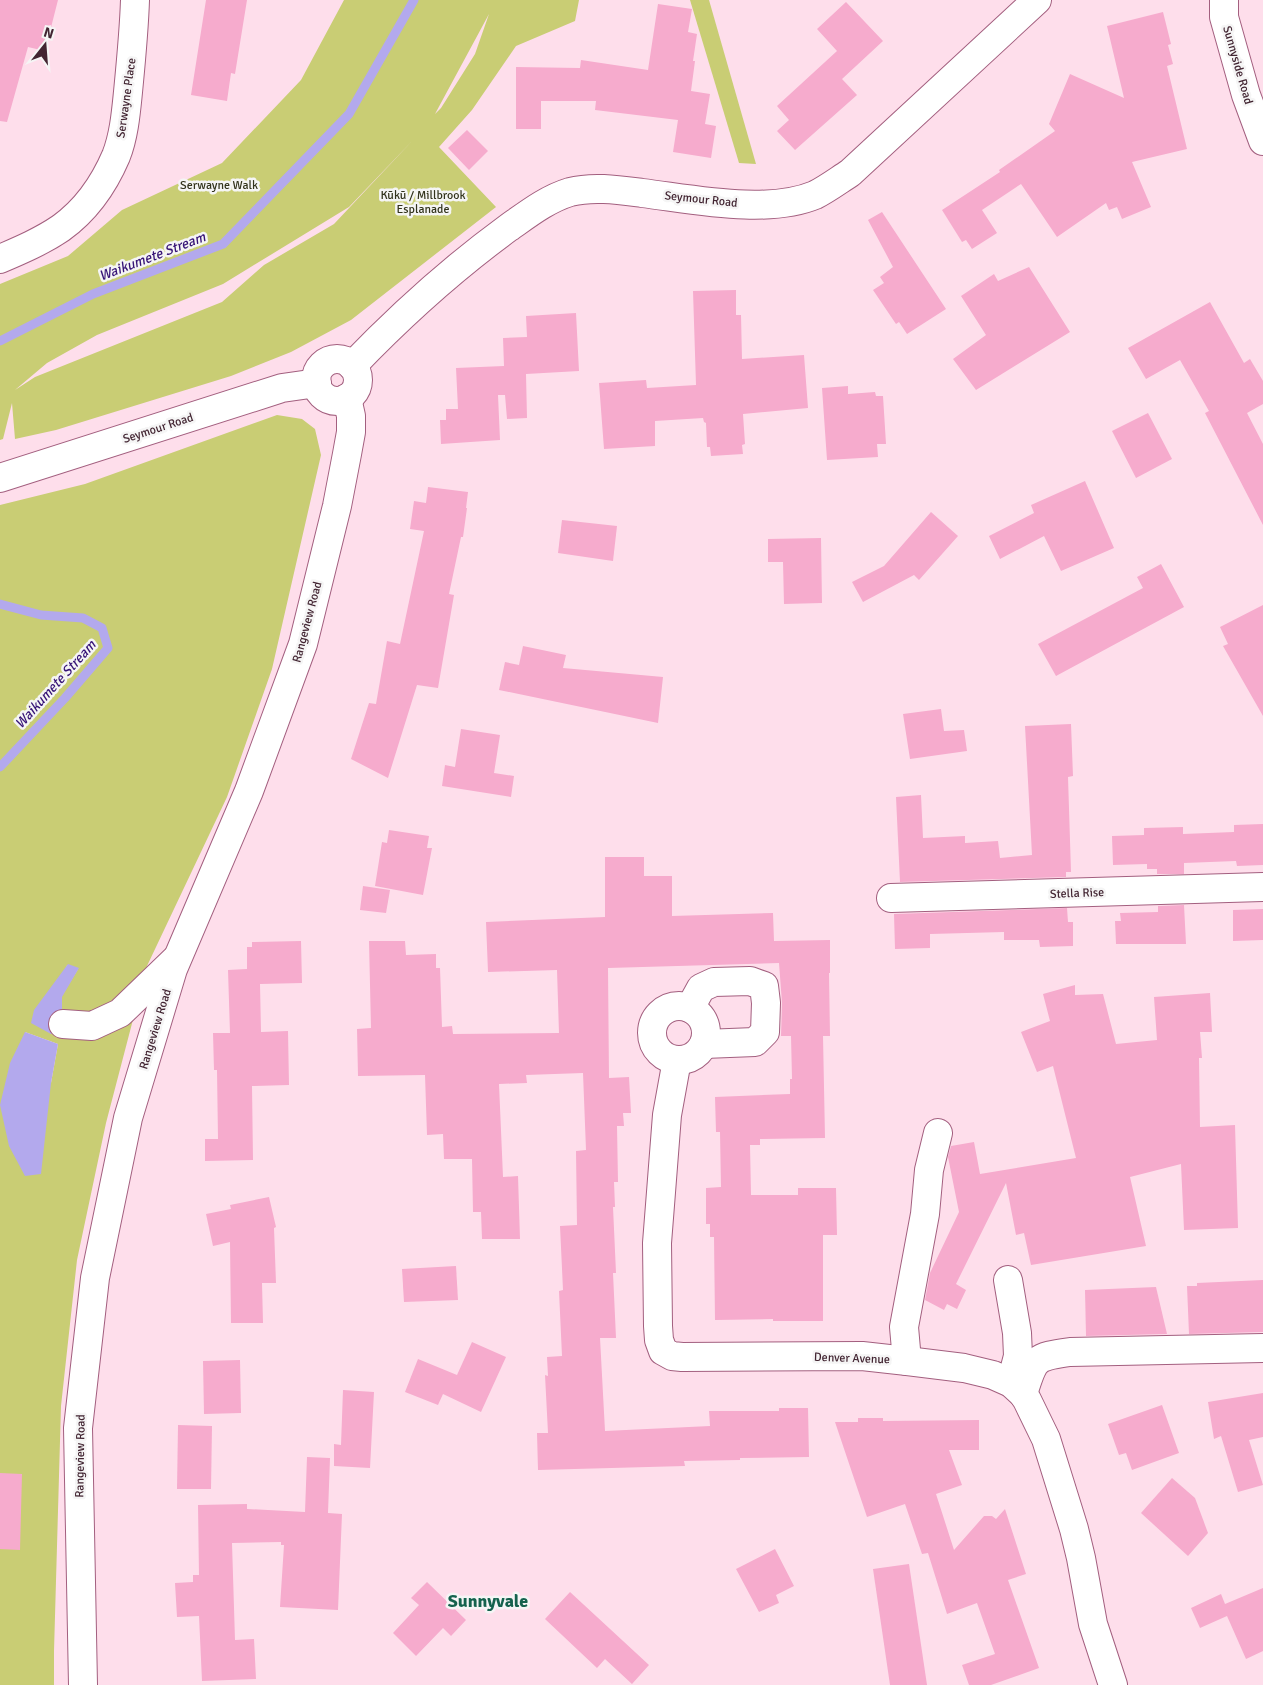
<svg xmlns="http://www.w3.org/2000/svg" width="1263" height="1685" font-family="Signika,sans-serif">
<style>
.green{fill:#c9cd74;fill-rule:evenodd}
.water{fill:#b3a9ed}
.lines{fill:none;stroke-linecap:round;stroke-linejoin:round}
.stream{stroke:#b3a9ed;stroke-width:9}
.building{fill:#f6abcd}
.minor-casing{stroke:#a35f7f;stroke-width:30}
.major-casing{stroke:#a35f7f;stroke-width:30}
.minor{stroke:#fff;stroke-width:28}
.major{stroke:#fff;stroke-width:28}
.labels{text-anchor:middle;stroke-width:5;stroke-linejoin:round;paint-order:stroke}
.street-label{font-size:12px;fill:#422532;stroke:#f5f5f5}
.park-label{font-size:12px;fill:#32331c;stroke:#f5f5f5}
.water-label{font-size:14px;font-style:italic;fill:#361376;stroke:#f5f5f5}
.district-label{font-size:18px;font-weight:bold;fill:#14624d;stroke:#f5f5f5}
</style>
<rect width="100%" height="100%" fill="#fedeeb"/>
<g class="green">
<path d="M344,0h235l-4,21 -59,25 -44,64 -33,37 57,60 -145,113 -60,32 -60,24 -175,54 -41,9 -3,-36 -9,36 -3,1v-156l68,-28 54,-46 100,-47 79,-83zM489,14l-14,40 -34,54 -6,6zM414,139l-80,85 -70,41 -42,37 -187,75 -20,13 32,-27 50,-28 126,-51 126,-77z"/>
<polygon points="690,0 709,0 756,164 739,163"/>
<path d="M277,415l25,4 13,10 6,26 -49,214 -45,128 -80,169 -41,157 -29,137 -16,146 -7,245v34h-54v-1180l85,-21zM67,965l11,4 -17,28zM25,1032l33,12 -7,39z"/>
</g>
<g class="water">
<polygon points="68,964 79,968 62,997 62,1011 56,1029 51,1034 31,1023 34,1010"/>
<polygon points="25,1032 58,1044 51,1083 41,1174 25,1176 9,1146 0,1105 10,1063"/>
</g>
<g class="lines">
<g class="stream">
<polyline points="0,341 93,294 223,244 349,114 414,0"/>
<polyline points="0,604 41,615 83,618 102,628 108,648 65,698 0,767"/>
</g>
</g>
<g class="building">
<polygon points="0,0 58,0 45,51 28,47 7,122 0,121"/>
<polygon points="206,0 247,0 235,74 231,73 227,101 191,95"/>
<polygon points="846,2 883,41 842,79 857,95 795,150 777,131 789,120 777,106 837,51 817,29"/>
<polygon points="658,4 692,9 688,32 697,34 693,61 695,61 691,91 710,94 705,124 716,126 711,158 673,152 678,120 595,110 596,101 541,101 541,129 516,129 516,67 580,68 581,60 648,70"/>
<polygon points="1163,12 1171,44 1168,45 1173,64 1167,66 1187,149 1132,162 1151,207 1122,219 1117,207 1109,210 1106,203 1057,237 1021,184 982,210 997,233 972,249 966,240 962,242 942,210 1000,172 999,170 1055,131 1049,124 1070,74 1124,98 1107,26"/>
<polygon points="467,130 488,151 469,170 448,148"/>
<polygon points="882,212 946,309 907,334 899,322 896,324 873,290 884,283 880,277 893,267 868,220"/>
<polygon points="1029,267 1070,332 976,390 953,359 986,335 961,296 994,274 998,281"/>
<polygon points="736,290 736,315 741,315 742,359 804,355 808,408 743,414 745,444 742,445 743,454 711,456 710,447 707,447 706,423 704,422 703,418 655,421 655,446 604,449 599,383 646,380 647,388 696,385 693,291"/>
<polygon points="1210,302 1244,363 1250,359 1263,381 1263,404 1247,413 1263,444 1263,525 1205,413 1209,411 1180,360 1146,379 1128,348"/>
<polygon points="576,313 579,371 526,374 527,418 507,419 505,395 498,395 500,440 441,444 440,420 446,420 446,409 458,409 456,368 504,366 503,338 527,337 526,316"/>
<polygon points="848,386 848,394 875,392 876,396 883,396 886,444 877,444 878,457 827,460 822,388"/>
<polygon points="1148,413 1172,459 1136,478 1112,431"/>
<polygon points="1085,481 1114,548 1061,571 1044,536 1000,559 989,536 1034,513 1031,505"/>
<polygon points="428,487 468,492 466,508 467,508 463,537 461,537 449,594 454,595 438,688 417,685 388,778 351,759 369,703 376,704 387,641 400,644 424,531 410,529 414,501 426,503"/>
<polygon points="931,512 958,536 919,580 914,575 863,602 852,582 884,566"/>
<polygon points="562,520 617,526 613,561 558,553"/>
<polygon points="821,538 822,603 784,604 783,562 768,562 768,539"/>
<polygon points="1161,564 1184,607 1056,676 1038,644 1143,588 1137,577"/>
<polygon points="1263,605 1263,716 1223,646 1228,644 1220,627"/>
<polygon points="523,646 566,655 563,668 663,677 658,723 499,690 505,662 519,665"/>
<polygon points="941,709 944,731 964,730 967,751 910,759 903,714"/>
<polygon points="1071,724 1073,776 1068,777 1071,872 1066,872 1066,877 900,882 896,797 921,795 923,838 965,836 965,843 998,841 1000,858 1032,855 1025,726"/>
<polygon points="461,729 500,735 494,773 514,776 511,797 442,786 445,765 455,767"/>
<polygon points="1263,824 1263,865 1237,866 1236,861 1184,863 1184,874 1157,874 1157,869 1147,869 1147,864 1113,865 1112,836 1144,835 1144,828 1183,827 1183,834 1234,832 1234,825"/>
<polygon points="389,830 429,836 427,848 432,848 423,895 375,886 382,842 387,843"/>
<polygon points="605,857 644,857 644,876 672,876 672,916 773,913 774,941 830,940 830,973 829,973 830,1036 823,1036 825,1138 760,1139 760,1145 750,1145 751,1195 798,1195 798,1188 836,1188 837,1235 823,1235 823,1321 773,1321 773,1319 715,1320 714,1237 710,1237 710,1224 706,1224 706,1188 721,1187 720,1132 716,1132 715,1097 790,1094 790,1079 792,1079 791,1036 781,1036 782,1003 779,963 608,968 609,1078 629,1077 631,1113 623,1113 624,1126 617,1126 618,1182 614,1182 615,1207 613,1207 616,1273 613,1273 616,1338 600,1338 605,1431 710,1426 709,1411 779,1411 779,1408 808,1408 809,1457 740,1458 740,1460 684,1461 685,1466 538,1470 537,1433 548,1433 545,1375 548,1376 547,1357 562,1356 559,1291 563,1290 560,1226 577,1225 576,1151 586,1150 583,1073 526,1075 527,1083 499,1084 503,1177 518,1176 520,1239 482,1239 481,1212 473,1212 472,1159 444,1159 443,1134 427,1135 425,1075 358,1076 357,1029 371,1028 369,941 405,941 406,955 436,954 436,968 440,968 442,1027 452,1026 453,1034 559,1033 557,970 488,972 486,922 605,917"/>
<polygon points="363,886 390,890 386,913 360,910"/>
<polygon points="1184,905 1186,944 1116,944 1115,921 1121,921 1120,913 1158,912 1158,906"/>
<polygon points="1067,908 1068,922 1073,922 1073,946 1040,947 1039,940 1004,940 1004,932 930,934 930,948 895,949 894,914"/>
<polygon points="1263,909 1263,940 1233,941 1233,910"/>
<polygon points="301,941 302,983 260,984 261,1032 288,1031 289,1085 252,1086 253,1160 205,1161 205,1139 218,1139 217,1070 214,1070 213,1033 230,1033 228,970 247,969 247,947 252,947 252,942"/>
<polygon points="1075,985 1075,995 1103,994 1116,1044 1157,1040 1154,997 1210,993 1212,1032 1200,1032 1202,1058 1199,1058 1200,1127 1235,1125 1238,1228 1184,1230 1181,1164 1130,1177 1146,1246 1031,1265 1024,1233 1016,1235 1006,1183 956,1284 966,1290 957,1309 947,1304 944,1310 925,1300 930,1273 959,1212 948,1157 951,1146 974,1142 980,1174 1076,1158 1053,1066 1037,1072 1021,1032 1050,1021 1043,994"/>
<polygon points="269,1197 276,1227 274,1228 276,1283 262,1283 263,1323 231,1323 230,1242 213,1246 206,1214 231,1209 230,1205"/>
<polygon points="456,1266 458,1300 404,1302 402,1269"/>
<polygon points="1263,1280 1263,1332 1189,1334 1187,1286 1197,1286 1197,1283"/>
<polygon points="1156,1287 1167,1334 1086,1336 1085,1290"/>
<polygon points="472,1342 506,1357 481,1412 443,1394 438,1405 405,1392 418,1359 457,1375"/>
<polygon points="240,1360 241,1413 204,1414 203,1361"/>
<polygon points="343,1390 374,1392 370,1468 334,1466 334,1444 341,1445"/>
<polygon points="1263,1393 1263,1437 1249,1440 1263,1485 1238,1492 1221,1436 1214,1439 1208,1402"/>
<polygon points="1162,1405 1179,1453 1132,1470 1126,1453 1119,1455 1108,1424"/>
<polygon points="858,1418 883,1418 883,1421 979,1420 979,1450 949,1450 962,1485 936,1494 954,1550 984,1516 992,1516 996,1519 1005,1509 1026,1574 1008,1580 1039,1668 991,1685 969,1685 962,1665 995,1654 977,1603 947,1614 928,1553 922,1554 905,1504 867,1517 835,1422 858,1422"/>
<polygon points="178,1425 212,1426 211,1489 177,1489"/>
<polygon points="307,1457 330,1458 328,1513 342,1514 338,1610 280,1607 284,1545 281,1545 281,1542 232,1543 235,1640 254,1639 256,1679 202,1681 199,1616 177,1617 175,1583 193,1582 193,1575 199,1575 198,1505 247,1504 247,1509 305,1512"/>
<polygon points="0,1473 22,1474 20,1550 0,1549"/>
<polygon points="1172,1478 1195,1498 1208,1533 1188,1556 1141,1513"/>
<polygon points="775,1549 794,1586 776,1595 779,1603 759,1612 736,1569"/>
<polygon points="909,1564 927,1685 890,1685 873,1569"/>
<polygon points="427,1582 466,1620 451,1636 443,1628 416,1656 393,1633 419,1605 411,1598"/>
<polygon points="1263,1588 1263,1651 1246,1659 1227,1616 1200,1628 1191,1608 1221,1594 1225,1604"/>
<polygon points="570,1592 649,1665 632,1684 605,1659 597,1668 545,1619"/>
</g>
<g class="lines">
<defs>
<g id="minor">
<polyline points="1224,0 1224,17 1246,95 1263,141"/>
<path d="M0,259c21,-9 42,-18 61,-31 25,-18 43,-44 55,-72 8,-20 10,-44 12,-64 3,-31 6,-61 7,-92"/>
<polyline points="891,898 1263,887"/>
<circle cx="679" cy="1033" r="27"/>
<polyline points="690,1008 701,988 714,982 750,981 764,986 766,1003 765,1032 755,1042 704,1044"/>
<polyline points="63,1024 92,1026 120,1013 175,960"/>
<polyline points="677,1060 667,1115 660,1205 657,1243 658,1326 659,1340 663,1351 672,1356 682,1357 862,1356 907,1361 964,1368 993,1375 1011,1383 1023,1394 1027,1400 1046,1439 1074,1529 1081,1558 1093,1624 1113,1685"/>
<polyline points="1008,1280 1017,1333 1018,1356 1011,1383"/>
<polyline points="907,1361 904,1327 925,1214 929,1170 938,1133"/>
<path d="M1023,1394c11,-35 10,-37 47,-42l193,-4"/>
<polyline points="83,1685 78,1428 95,1278 128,1118 173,969 249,791 303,644 337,506 347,454 351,432 351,416 347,398"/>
</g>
<g id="major">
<circle cx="337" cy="380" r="21"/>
<path d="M352,366c48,-50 100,-97 156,-138 20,-14 39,-29 62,-36 23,-6 49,-2 72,1 50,6 125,22 173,2 12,-6 24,-15 35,-22l187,-173"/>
<polyline points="0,478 282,388 317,383"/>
</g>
</defs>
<use href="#minor" class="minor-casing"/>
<use href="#major" class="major-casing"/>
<use href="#minor" class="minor"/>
<use href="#major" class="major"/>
</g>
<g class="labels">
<g class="street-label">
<text transform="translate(1238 65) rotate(74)" y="4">Sunnyside Road</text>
<text transform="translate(126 98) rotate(-82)" y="4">Serwayne Place</text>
<text transform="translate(701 199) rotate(6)" y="4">Seymour Road</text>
<text transform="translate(158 428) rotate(-18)" y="4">Seymour Road</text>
<text transform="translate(307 622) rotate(-75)" y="4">Rangeview Road</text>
<text transform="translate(1077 893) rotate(-2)" y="4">Stella Rise</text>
<text transform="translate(155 1029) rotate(-73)" y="4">Rangeview Road</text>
<text transform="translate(852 1358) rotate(2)" y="4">Denver Avenue</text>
<text transform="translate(80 1456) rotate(-89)" y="4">Rangeview Road</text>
</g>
<g class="park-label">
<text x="219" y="189">Serwayne Walk</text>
<text x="423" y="199">Kūkū / Millbrook<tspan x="423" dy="14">Esplanade</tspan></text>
</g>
<g class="water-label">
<text transform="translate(152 256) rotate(-21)" y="5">Waikumete Stream</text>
<text transform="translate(55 684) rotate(-48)" y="5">Waikumete Stream</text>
</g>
<g class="district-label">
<text x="488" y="1607">Sunnyvale</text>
</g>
</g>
<g transform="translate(45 45) rotate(17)" stroke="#f5f5f5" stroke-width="4" paint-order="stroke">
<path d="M0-4L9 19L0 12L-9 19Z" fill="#422532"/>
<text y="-8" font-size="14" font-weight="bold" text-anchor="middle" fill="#422532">N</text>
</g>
</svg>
